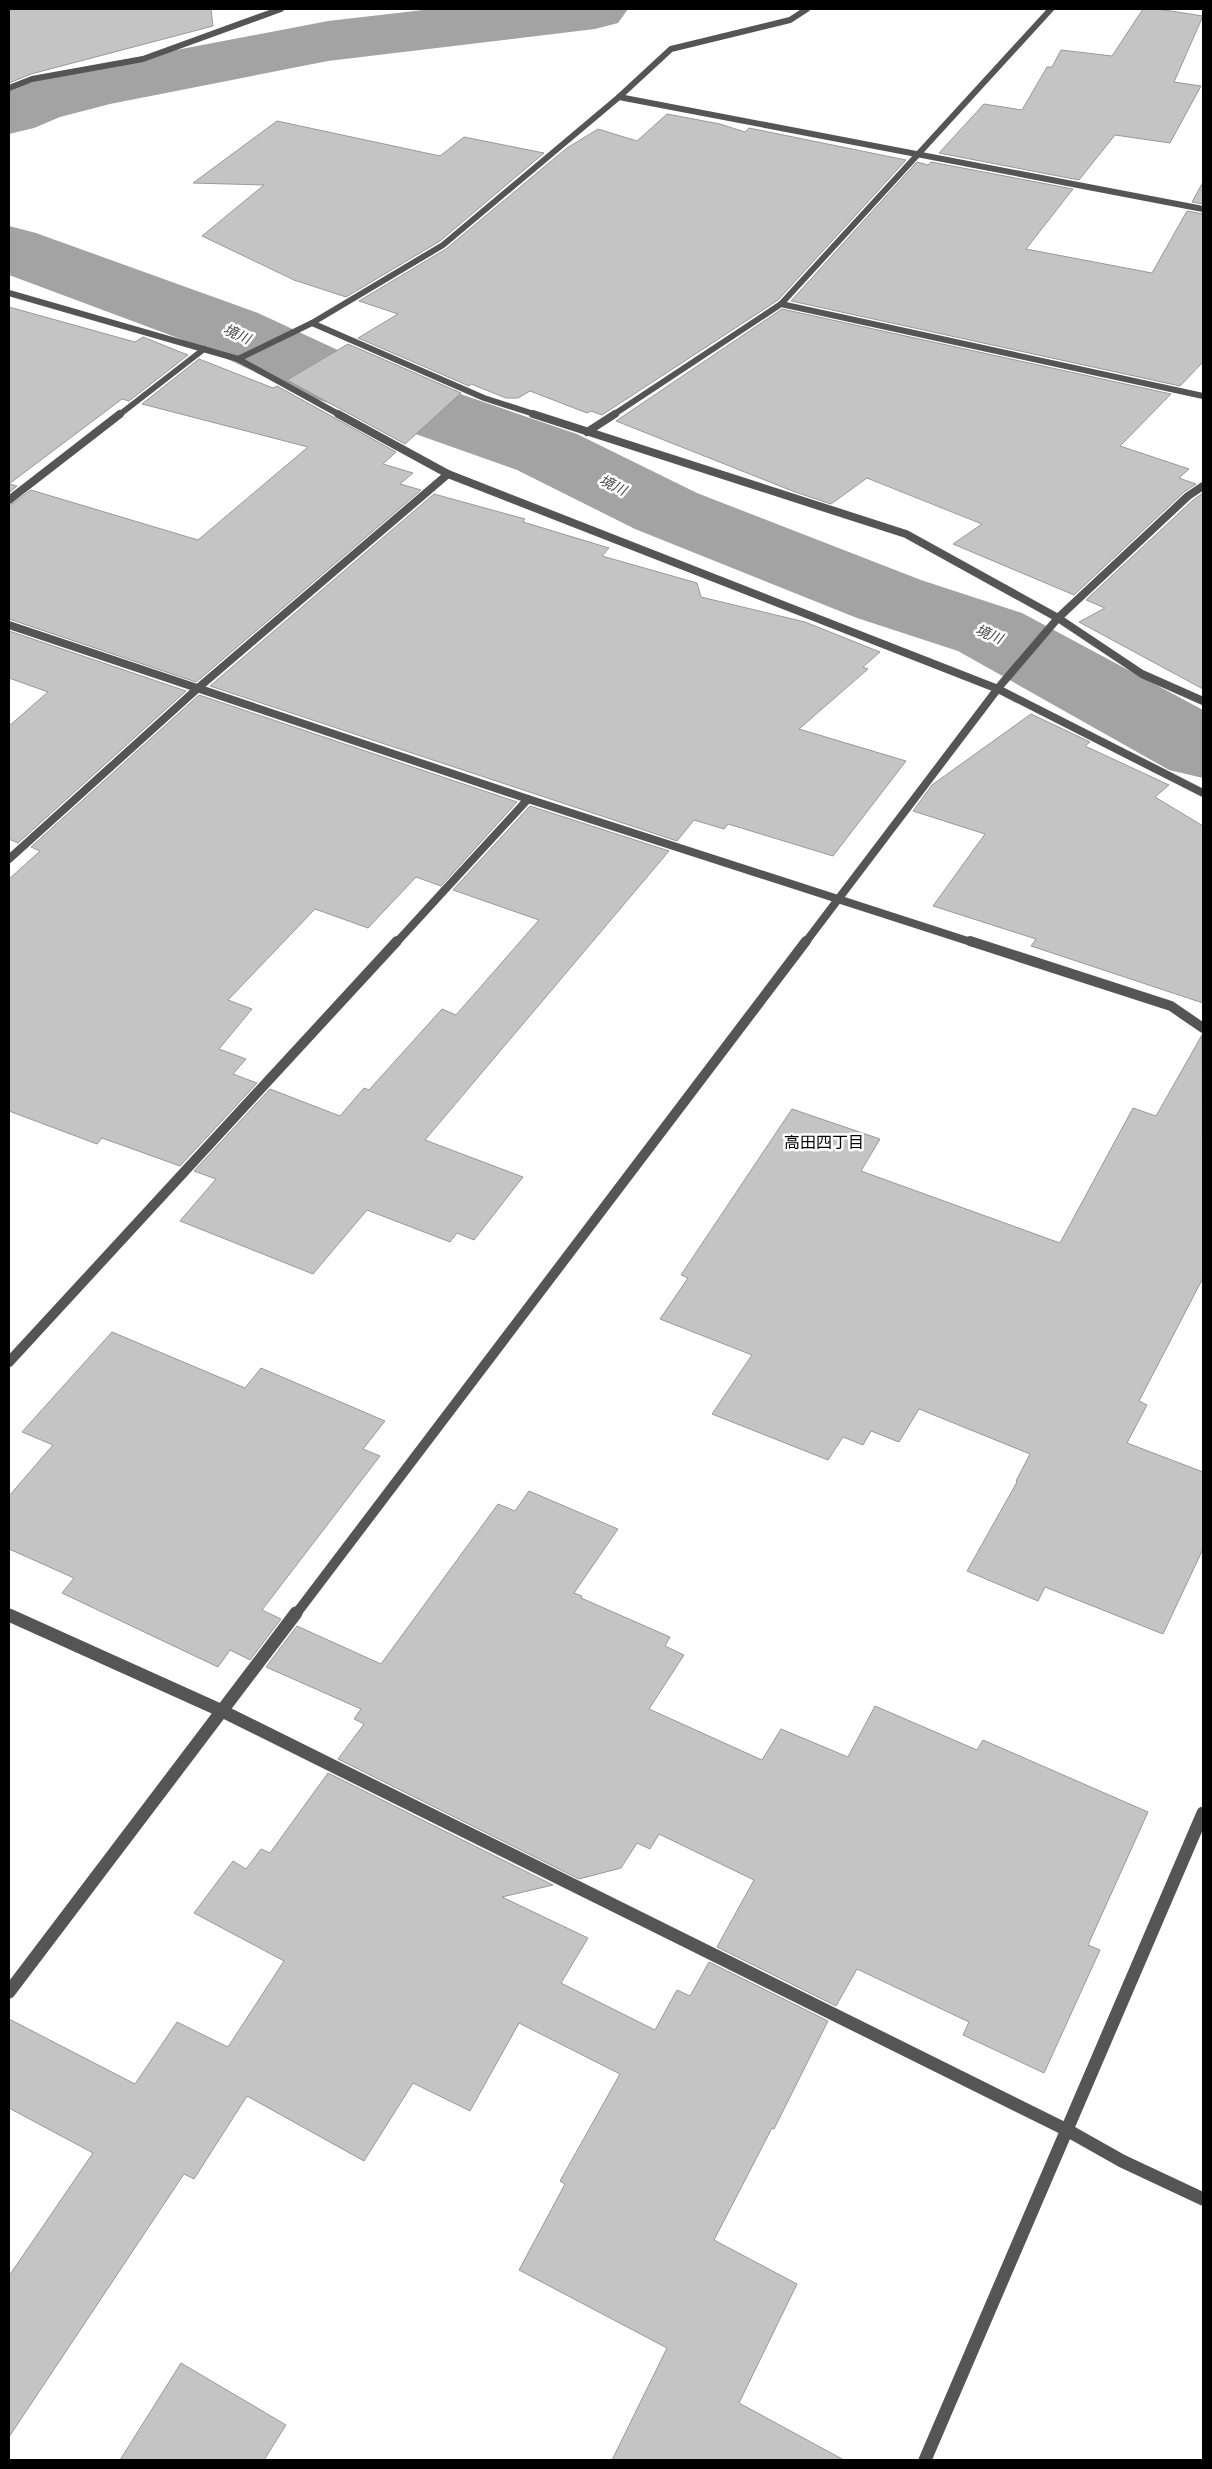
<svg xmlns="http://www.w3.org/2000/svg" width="1212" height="2469" font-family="Signika,'Noto Sans JP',sans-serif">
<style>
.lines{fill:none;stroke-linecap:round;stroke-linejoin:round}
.river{fill:#a3a3a3;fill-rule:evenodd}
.building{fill:#c4c4c4;stroke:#999}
.lane{stroke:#555;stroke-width:8}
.street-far3{stroke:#555;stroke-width:6}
.street-far2{stroke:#555;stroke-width:8}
.street-far1{stroke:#555;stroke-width:10}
.street{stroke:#555;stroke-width:13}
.labels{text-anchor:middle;stroke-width:5;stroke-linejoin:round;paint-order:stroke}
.far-water-label{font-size:14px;font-style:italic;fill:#444;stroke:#fff}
.neighbourhood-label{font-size:16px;fill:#000;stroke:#fff}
</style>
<rect width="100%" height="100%" fill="#fff"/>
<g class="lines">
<g class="river">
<polygon points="432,9 628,9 618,23 595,29 328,61 110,104 60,117 34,128 9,134 9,88 12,87 108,63 328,21"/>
<polygon points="9,226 36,233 258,313 355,358 577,434 697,493 921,580 1022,613 1203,710 1203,778 1169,770 958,651 857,618 635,529 517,470 297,392 202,347 9,275"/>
</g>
</g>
<g class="building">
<polygon points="9,9 211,9 213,26 31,74 9,83"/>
<polygon points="1143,9 1158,9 1203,16 1174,82 1201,86 1170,143 1115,135 1079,180 939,153 984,104 1022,110 1047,67 1052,67 1061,50 1112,56"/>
<polygon points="667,114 720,124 745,132 749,128 906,160 778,300 602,415 591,411 587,413 530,391 518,398 506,398 471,384 469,386 358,338 398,314 359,301 446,249 567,148 598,129 637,141"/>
<polygon points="277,121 440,156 464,137 544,153 440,241 346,297 294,280 202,236 264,185 193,183"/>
<polygon points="917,162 928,165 931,162 1073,189 1026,249 1152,273 1187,211 1203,214 1203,362 1180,386 791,301"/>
<polygon points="1203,182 1203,204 1192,202"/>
<polygon points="9,307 135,342 143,337 188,355 129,401 122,399 9,484 17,486 9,493"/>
<polygon points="782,309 1171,394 1120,446 1189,469 1179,478 1196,484 1184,492 1074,595 953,544 982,524 867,478 831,504 795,492 616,421"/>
<polygon points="348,344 461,393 405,444 287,380"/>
<polygon points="199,359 273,388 277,386 396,452 383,464 413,473 400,484 421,490 196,682 9,619 9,506 31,490 198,540 308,447 142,404"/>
<polygon points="1203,493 1203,689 1079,622 1105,608 1086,600 1192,501"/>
<polygon points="434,494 525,519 523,522 609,548 602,556 697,583 701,597 805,622 880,652 863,667 868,669 799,729 906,761 833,856 728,824 724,829 694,820 677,841 210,686"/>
<polygon points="9,631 186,691 18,843 9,839 9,726 48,692 9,678"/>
<polygon points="199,695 517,802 441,886 416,877 368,928 315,909 228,1000 252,1009 219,1049 246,1059 233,1074 257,1083 180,1166 102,1138 97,1144 9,1111 9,879 40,851 31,847"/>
<polygon points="1031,714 1090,742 1085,746 1169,785 1155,797 1203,826 1203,1003 1031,946 1036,939 933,906 985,834 913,811 932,785"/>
<polygon points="530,806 669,851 425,1140 523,1177 474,1240 457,1233 450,1242 367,1210 313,1274 180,1221 216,1179 194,1171 270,1089 340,1116 364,1088 369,1090 442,1009 456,1015 539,920 453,890"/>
<polygon points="1202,1035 1203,1278 1139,1401 1147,1405 1127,1443 1203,1472 1203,1549 1163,1634 1045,1587 1038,1601 967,1571 1017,1482 1016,1481 1030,1454 919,1409 899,1442 871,1431 863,1445 843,1437 828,1460 712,1414 752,1355 660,1319 688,1278 681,1275 792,1109 880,1139 861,1171 1060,1243 1133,1108 1156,1116"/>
<polygon points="112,1332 245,1388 261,1368 385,1421 363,1449 380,1456 262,1610 281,1619 250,1660 230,1650 218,1667 62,1593 74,1578 9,1549 9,1496 53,1445 22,1432"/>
<polygon points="529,1491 618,1529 574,1593 582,1596 581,1598 670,1637 665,1646 684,1655 649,1709 762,1760 781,1729 848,1757 875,1706 977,1750 983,1740 1148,1812 1088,1945 1100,1950 1044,2073 963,2035 969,2022 857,1969 836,2006 717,1947 754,1880 659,1834 650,1849 637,1843 621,1868 579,1879 338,1759 364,1724 354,1719 361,1709 266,1667 297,1626 381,1664 498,1504 515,1511"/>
<polygon points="328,1773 553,1885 502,1897 588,1938 561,1983 655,2030 677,1990 690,1996 709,1962 828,2021 774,2129 772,2128 714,2240 797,2284 739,2403 844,2460 612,2460 667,2348 519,2270 565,2184 560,2181 620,2074 519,2023 470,2111 413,2083 364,2161 247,2096 194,2179 184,2174 9,2437 9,2276 93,2153 9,2108 9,2019 135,2084 177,2022 228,2047 284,1961 194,1913 233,1861 246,1869 261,1849 270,1853"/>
<polygon points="181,2363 286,2425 264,2460 120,2460"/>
</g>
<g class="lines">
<polyline class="lane" points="1058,618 1142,674 1203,701"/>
<g class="street-far3">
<polyline points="9,88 32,79 143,59 281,9"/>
<polyline points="619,97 1203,209"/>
<polyline points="9,293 238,359 340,415"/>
<polyline points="781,304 1203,396"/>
<polyline points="312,323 484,398 537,415"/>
<polyline points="238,359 312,323 443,245 619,97 671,49 790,20 807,9"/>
<polyline points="119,415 204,349"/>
<polyline points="613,415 781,304 1051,9"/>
</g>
<g class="street-far2">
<polyline points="338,414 448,474 998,689 1203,793"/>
<polyline points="533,414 906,534 1058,618"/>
<polyline points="587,432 615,414"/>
<polyline points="9,500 120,414"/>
<polyline points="9,625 528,799 974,943"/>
<polyline points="9,859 198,688 448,474"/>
<polyline points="396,943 528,799"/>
<polyline points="805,943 999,687 1058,618 1188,496 1203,486"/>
</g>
<g class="street-far1">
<polyline points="970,941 1171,1006 1203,1028"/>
<polyline points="9,1362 397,941"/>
<polyline points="296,1614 806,941"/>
</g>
<g class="street">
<polyline points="9,1615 222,1711 1067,2130 1122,2161 1203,2199"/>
<polyline points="9,1992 296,1613"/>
<polyline points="925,2460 1203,1813"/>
</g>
</g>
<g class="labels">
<g class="far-water-label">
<text transform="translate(237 334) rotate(24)" y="5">境川</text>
<text transform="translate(613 485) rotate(26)" y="5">境川</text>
<text transform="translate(989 634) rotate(23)" y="5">境川</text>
</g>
<g class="neighbourhood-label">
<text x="824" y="1148">高田四丁目</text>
</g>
</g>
<rect width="1212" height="2469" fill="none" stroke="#000000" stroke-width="20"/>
</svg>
